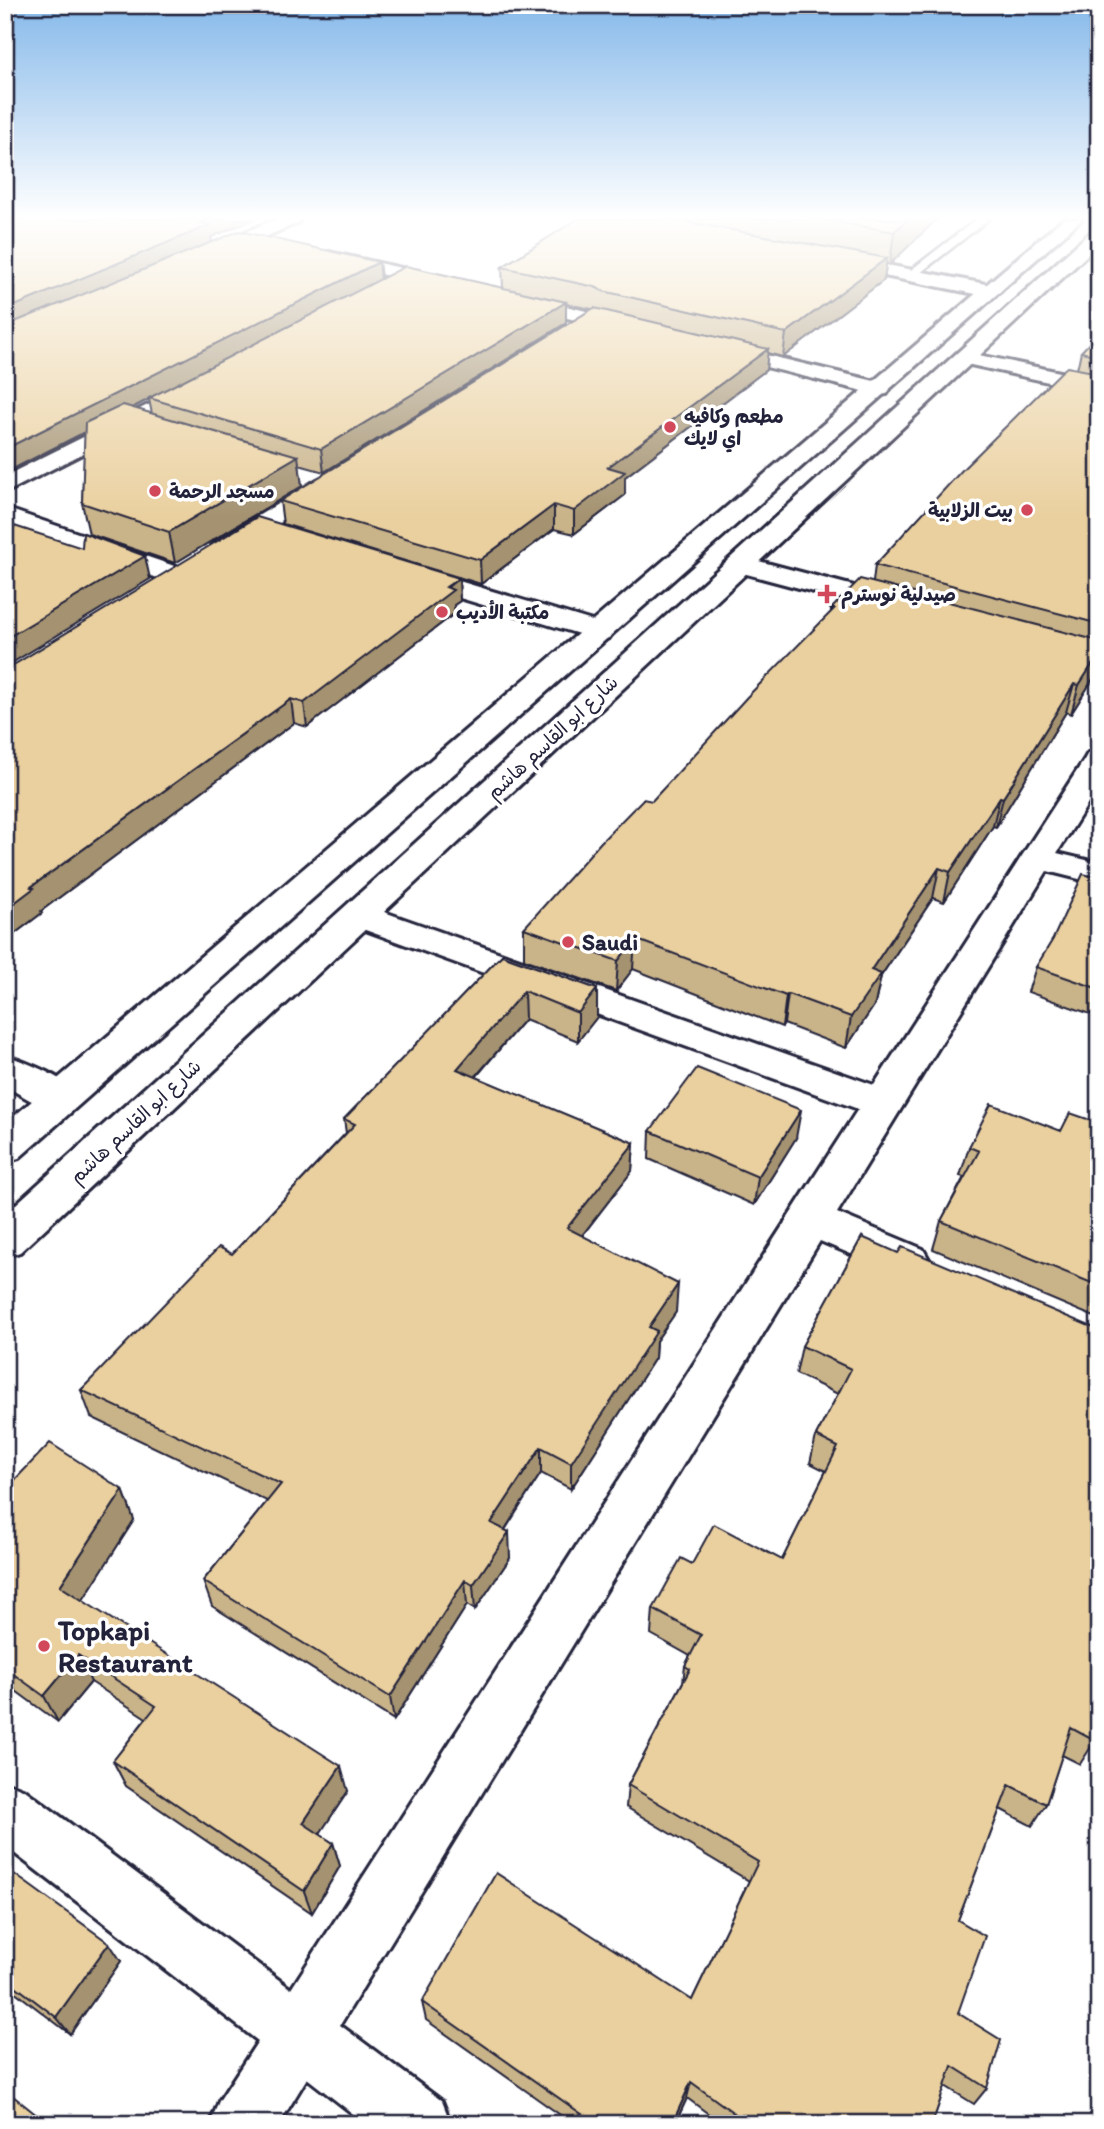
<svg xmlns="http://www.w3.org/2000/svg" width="1104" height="2129" font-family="Itim,'Playpen Sans Arabic',sans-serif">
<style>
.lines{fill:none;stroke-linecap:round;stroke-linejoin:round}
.lane-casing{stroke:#22223b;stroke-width:5}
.street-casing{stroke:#22223b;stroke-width:6}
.primary-casing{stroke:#22223b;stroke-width:6}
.lane{fill:#fff;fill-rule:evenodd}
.street{fill:#fff;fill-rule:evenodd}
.primary{fill:#fff;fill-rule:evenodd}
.wall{fill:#c9b389;stroke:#22223b;stroke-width:2;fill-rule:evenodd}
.shaded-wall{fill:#a4926f;stroke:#22223b;stroke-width:2}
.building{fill:#ead09f;stroke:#22223b;stroke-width:2}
.poi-dot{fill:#d1495b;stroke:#fff;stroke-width:2.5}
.labels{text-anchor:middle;stroke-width:7;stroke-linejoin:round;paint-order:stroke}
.far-poi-label{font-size:19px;font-weight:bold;fill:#22223b;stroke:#fff;text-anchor:start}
.far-street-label{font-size:19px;fill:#22223b;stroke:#fff}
.poi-label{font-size:23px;font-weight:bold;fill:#22223b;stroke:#fff;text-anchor:start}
.near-poi-label{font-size:28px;font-weight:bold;fill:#22223b;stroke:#fff;text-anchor:start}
</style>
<rect width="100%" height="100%" fill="#fff"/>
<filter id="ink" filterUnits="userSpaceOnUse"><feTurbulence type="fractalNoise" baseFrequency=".0143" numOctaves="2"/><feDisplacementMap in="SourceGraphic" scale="14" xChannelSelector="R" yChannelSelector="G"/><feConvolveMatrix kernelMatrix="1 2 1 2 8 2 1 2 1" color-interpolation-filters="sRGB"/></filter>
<g filter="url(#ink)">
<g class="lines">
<defs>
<polygon id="lane" points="977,219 989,219 915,277 907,277 907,273"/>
<g id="street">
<polygon points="276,219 300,219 298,223 213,259 207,260 198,255 201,251"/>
<polygon points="329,252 451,279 453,283 444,289 323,261 320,257 323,253"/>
<polygon points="835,255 991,285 1001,291 991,297 828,265 826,261 828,257"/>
<polygon points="517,294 639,324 642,328 639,332 632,334 510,304 507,300"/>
<polygon points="717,343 887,384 890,389 887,394 879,395 710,353 707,349 710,345"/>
<polygon points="964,352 1099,380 1099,393 957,362 954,358 957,354"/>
<polygon points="196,381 204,382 207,387 204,392 5,493 5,476"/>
<polygon points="325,478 333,480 337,485 333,490 233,552 224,555 215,552 211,547 215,542 317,480"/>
<polygon points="5,508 186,570 190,576 186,582 177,584 168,582 5,523"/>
<polygon points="740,556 907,600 911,606 907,612 897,614 731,570 727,564 731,558"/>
<polygon points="409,566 609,626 613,632 609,638 599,640 400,580 396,574 400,568"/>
<polygon points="1099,751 1099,786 1057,853 1099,863 1099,884 1047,871 837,1213 923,1249 930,1261 923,1273 908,1278 820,1241 340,2025 442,2101 451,2124 366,2124 307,2078 279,2124 210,2124 219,2101 258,2041 5,1846 5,1782 25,1790 291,1989 858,1109 346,923 341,915 346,907 358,904 370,907 874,1085 1084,760 1088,753"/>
<path d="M5,1055c21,7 65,24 76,43l-6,10c-25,8 -47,-10 -70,-22z"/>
</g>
<g id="primary">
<polygon points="1063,219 1082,219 19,1158 5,1162 5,1124"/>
<polygon points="1099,229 1099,244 20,1252 5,1257 5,1214 1093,230"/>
</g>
</defs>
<use href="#lane" class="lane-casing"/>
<use href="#street" class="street-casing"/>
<use href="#primary" class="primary-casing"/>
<use href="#lane" class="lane"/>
<use href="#street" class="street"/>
<use href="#primary" class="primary"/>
</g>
<g class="wall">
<path d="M5,219h249l-43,18 1,5 167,20 2,17 122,9 -1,-21 76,-48h359l-47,45h-4l-2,16 -101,77 -16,-4 -1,17 -141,107v18l-51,39 -20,-5 -73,55 -198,-60 -3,-23 312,-192 -26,-5v19l-242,149 -25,-7 3,21 -127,77 -86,-29 -7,-31 3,-71 -80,41zM149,399l3,15 -20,-6z"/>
<polygon points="1099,333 1099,668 1098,671 1071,714 1066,712 996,827 993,826 944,902 933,898 881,976 875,1004 846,1048 784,1024 782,1027 633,969 616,991 524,959 524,928 652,801 831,613 831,609 873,582 875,565 1077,369 1081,352"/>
<polygon points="459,578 460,601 454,605 455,613 307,727 294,723 41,911 42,913 5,941 5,668"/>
<polygon points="1099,878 1099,1017 1028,992 1036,967"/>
<polygon points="502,955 597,989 597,1017 578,1041 525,1019 476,1077 634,1143 632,1171 582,1236 676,1312 656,1341 655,1358 571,1489 541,1473 505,1530 510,1558 475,1610 467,1605 394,1720 212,1606 203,1581 267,1501 91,1417 81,1390 232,1254 346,1133 344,1119"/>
<polygon points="1099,1123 1099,1319 933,1249 941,1221 964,1177 960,1176 969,1147"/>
<polygon points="650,1131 796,1138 754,1205 649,1159"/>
<polygon points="862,1237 1095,1741 1080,1764 1062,1755 1046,1804 1032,1826 1000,1809 958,1920 958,2013 987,2088 974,2104 945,2086 932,2124 722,2124 687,2098 675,2124 573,2124 426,2020 422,2002 692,2000 749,1881 626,1807 628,1785 683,1682 685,1666 690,1656 651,1634 653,1609 692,1564 782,1560 826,1471 810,1463 816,1436 838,1394 796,1374 802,1346"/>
<polygon points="5,1490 123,1490 134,1520 82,1601 348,1791 319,1834 333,1843 340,1866 312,1913 126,1786 113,1761 146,1718 91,1682 58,1722 5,1683"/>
<polygon points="5,1878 121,1961 70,2034 5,1984"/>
</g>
<g class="shaded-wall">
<polygon points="209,219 254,219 211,237 212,243 5,331 5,310"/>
<polygon points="908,219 937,219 890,264 894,232"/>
<polygon points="887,258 884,280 783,357 786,333"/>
<polygon points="379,262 381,280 5,473 5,449"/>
<polygon points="566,302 566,323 324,472 321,449"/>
<polygon points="768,349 766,370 625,477 625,495 574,534 574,511 608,467"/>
<polygon points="298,456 302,486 175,563 169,532"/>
<polygon points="554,505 554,529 481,584 480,560"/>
<polygon points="145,556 150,579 5,667 5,639"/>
<polygon points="459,578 460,601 454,605 455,613 307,727 304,703"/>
<polygon points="1099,654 1098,671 1071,714 1079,685"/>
<polygon points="1074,684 1066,712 996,827 1003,798"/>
<polygon points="291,699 294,723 41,911 42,913 5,941 5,910 31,887"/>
<polygon points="1000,797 993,826 944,902 950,872"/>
<polygon points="939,868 933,898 881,976 875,1004 846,1048 851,1017 871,970"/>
<polygon points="635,939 633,969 616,991 618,961"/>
<polygon points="597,989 597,1017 578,1041 578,1013"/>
<polygon points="524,991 525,1019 458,1097 457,1069"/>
<polygon points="788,994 784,1024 782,1027 786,996"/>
<polygon points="801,1110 796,1138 754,1205 758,1177"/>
<polygon points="634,1143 632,1171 566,1256 567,1228"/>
<polygon points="678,1284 676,1312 656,1341 655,1358 571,1489 571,1463 649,1327"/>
<polygon points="541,1447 541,1473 493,1548 491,1523"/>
<polygon points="123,1490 134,1520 74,1614 60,1586"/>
<polygon points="509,1532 510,1558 475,1610 473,1585"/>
<polygon points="465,1580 467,1605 394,1720 390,1697"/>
<polygon points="78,1655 91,1682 58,1722 44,1696"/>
<polygon points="341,1766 348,1791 311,1847 303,1823"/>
<polygon points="333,1843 340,1866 312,1913 304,1891"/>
<polygon points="109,1943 121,1961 70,2034 56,2017"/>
<polygon points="691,2082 687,2098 675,2124 672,2124"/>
</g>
<g class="building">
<polygon points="11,219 209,219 200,223 210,225 5,310 5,221"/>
<polygon points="578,219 670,219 887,258 786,333 603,291 595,287 502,267"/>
<polygon points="820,219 908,219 894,232"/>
<polygon points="239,231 379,262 5,449 5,326"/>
<polygon points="406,266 566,302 321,449 149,398"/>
<polygon points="594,308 768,349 608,467 625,472 574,511 554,505 480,560 280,501"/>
<polygon points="1099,333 1099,356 1081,352"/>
<polygon points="1067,367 1099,373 1099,624 875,565 964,468 1061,372"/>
<polygon points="123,405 298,456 169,532 82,503 85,423"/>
<polygon points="257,517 459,578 446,587 453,590 304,703 291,699 31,887 34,888 5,910 5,668 10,667"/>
<polygon points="5,523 82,548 83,533 145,556 5,639"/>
<polygon points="860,579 1099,641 1099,654 1079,685 1074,684 1003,798 1000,797 950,872 939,868 871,970 881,974 851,1017 788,994 786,996 635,939 618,961 524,928 601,842 643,799 652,801 747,697 834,609 831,609"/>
<polygon points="1083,874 1099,878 1099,989 1036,967 1053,939"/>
<polygon points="502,955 597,989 578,1013 524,991 457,1069 634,1143 567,1228 678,1284 649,1327 657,1331 571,1463 541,1447 491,1523 509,1532 473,1585 465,1580 390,1697 203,1581 281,1484 81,1390 219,1247 232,1254 355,1124 344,1119"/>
<polygon points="697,1068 801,1110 758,1177 650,1131"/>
<polygon points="991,1104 1061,1131 1070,1113 1099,1123 1099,1286 941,1221 979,1151 969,1147"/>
<polygon points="862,1237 898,1253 902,1247 1099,1330 1099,1729 1095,1741 1071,1728 1046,1804 1009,1785 958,1920 985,1936 958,2013 1001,2040 987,2088 952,2066 932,2124 749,2124 691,2082 672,2124 596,2124 422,2002 496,1873 692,2000 758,1862 628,1785 690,1669 685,1666 701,1635 653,1609 681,1558 692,1564 714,1524 782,1560 838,1447 816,1436 851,1369 802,1346"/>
<polygon points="50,1443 123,1490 60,1586 341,1766 303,1823 333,1843 304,1891 113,1761 156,1706 78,1655 44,1696 5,1668 5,1490"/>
<polygon points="10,1871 109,1943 56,2017 5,1978 5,1878"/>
<polygon points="8,2092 48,2124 5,2124 5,2096"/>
</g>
</g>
<linearGradient id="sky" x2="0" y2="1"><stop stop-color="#86b9ea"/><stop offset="0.42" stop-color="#fff"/><stop offset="1" stop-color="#fff" stop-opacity="0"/></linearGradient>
<rect width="1104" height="517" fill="url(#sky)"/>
<g class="poi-dot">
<circle cx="670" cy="427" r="7"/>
<circle cx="155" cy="491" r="7"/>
<circle cx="1027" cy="510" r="7"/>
<path d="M823.5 583.5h7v7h7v7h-7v7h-7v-7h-7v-7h7z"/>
<circle cx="442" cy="612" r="7"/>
<circle cx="568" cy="942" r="7"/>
<circle cx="44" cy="1646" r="7"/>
</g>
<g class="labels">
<g class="far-poi-label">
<text x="684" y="423">مطعم وكافيه<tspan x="684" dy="22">اي لايك</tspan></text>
<text x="169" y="498">مسجد الرحمة</text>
<text x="1013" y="517" text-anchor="end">بيت الزلابية</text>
<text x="841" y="601">صيدلية نوسترم</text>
<text x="456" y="619">مكتبة الأديب</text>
</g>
<g class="far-street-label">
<text transform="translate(552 737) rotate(-43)" y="7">شارع ابو القاسم هاشم</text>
<text transform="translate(135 1121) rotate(-43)" y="7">شارع ابو القاسم هاشم</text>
</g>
<g class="poi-label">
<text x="582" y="950">Saudi</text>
</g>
<g class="near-poi-label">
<text x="58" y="1640">Topkapi<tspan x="58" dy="32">Restaurant</tspan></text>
</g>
</g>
<rect width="1104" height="2129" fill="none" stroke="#fff" stroke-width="28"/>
<rect x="14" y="14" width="1076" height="2101" fill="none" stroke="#22223b" stroke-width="2.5" filter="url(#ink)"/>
</svg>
